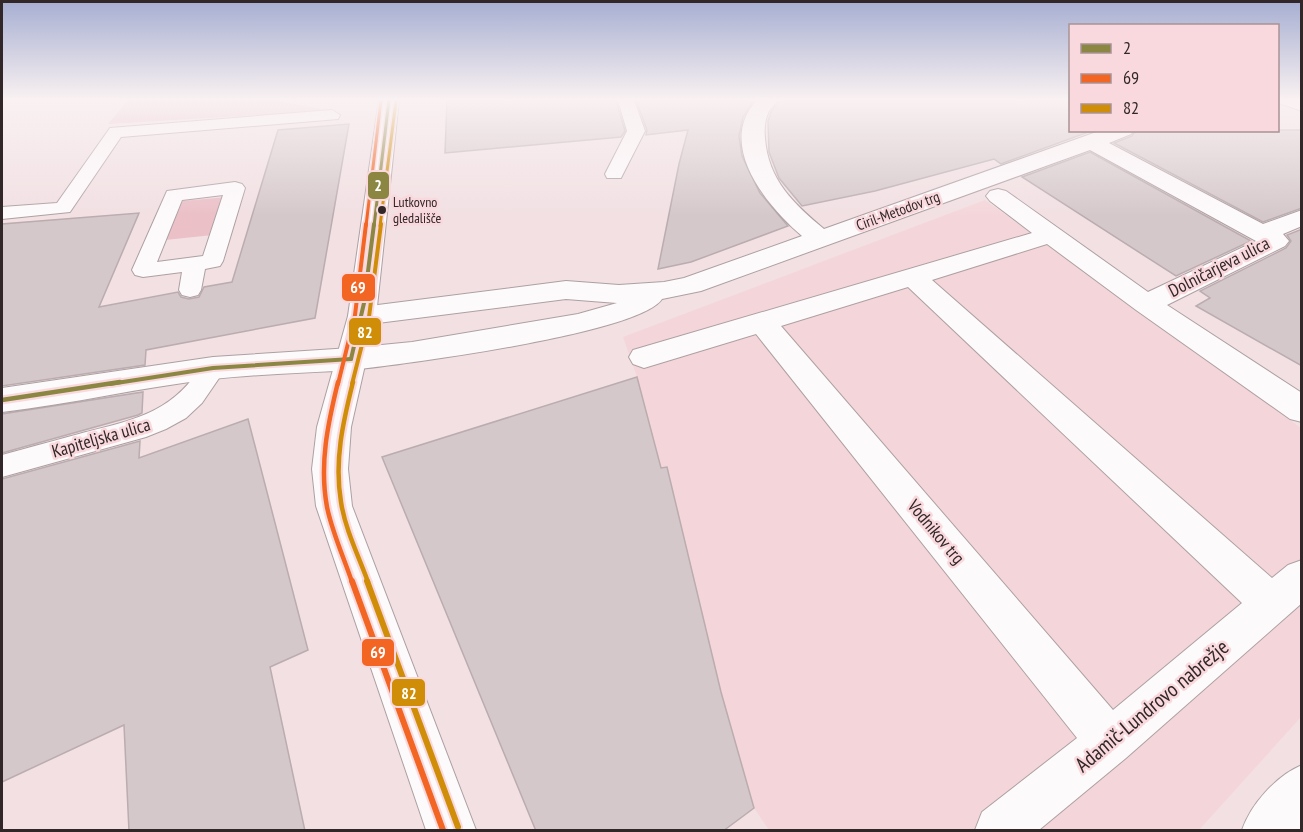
<svg xmlns="http://www.w3.org/2000/svg" width="1303" height="832" font-family="'PT Sans Narrow',sans-serif">
<style>
.built{fill:#f4d6da}
.green{fill:#ebc0c7}
.building{fill:#d5c8ca;stroke:#baacaf;stroke-width:1.5}
.lines{fill:none;stroke-linecap:round;stroke-linejoin:round}
.lane-casing{stroke:#ada0a2;stroke-width:2}
.street-casing{stroke:#ada0a2;stroke-width:2}
.secondary-casing{stroke:#ada0a2;stroke-width:2}
.lane{fill:#fdfafb;fill-rule:evenodd}
.street{fill:#fdfafb;fill-rule:evenodd}
.secondary{fill:#fdfafb;fill-rule:evenodd}
.bus-1-far2-casing{stroke:#f9d9dd;stroke-width:6}
.bus-1-far1-casing{stroke:#f9d9dd;stroke-width:8}
.bus-1-casing{stroke:#f9d9dd;stroke-width:9}
.bus-2-far3-casing{stroke:#f9d9dd;stroke-width:6}
.bus-2-far2-casing{stroke:#f9d9dd;stroke-width:8}
.bus-2-far1-casing{stroke:#f9d9dd;stroke-width:9}
.bus-2-casing{stroke:#f9d9dd;stroke-width:10}
.bus-3-far3-casing{stroke:#f9d9dd;stroke-width:6}
.bus-3-far2-casing{stroke:#f9d9dd;stroke-width:8}
.bus-3-far1-casing{stroke:#f9d9dd;stroke-width:9}
.bus-3-casing{stroke:#f9d9dd;stroke-width:10}
.bus-1-far2{stroke:#8b8742;stroke-width:3}
.bus-1-far1{stroke:#8b8742;stroke-width:4}
.bus-1{stroke:#8b8742;stroke-width:4.5}
.bus-2-far3{stroke:#f26522;stroke-width:3}
.bus-2-far2{stroke:#f26522;stroke-width:4}
.bus-2-far1{stroke:#f26522;stroke-width:4.5}
.bus-2{stroke:#f26522;stroke-width:6}
.bus-3-far3{stroke:#d08d08;stroke-width:3}
.bus-3-far2{stroke:#d08d08;stroke-width:4}
.bus-3-far1{stroke:#d08d08;stroke-width:4.5}
.bus-3{stroke:#d08d08;stroke-width:6}
.bus-dot{fill:#322728;stroke:#f9d9dd;stroke-width:2}
.labels{text-anchor:middle;stroke-width:5;stroke-linejoin:round;paint-order:stroke}
.far-bus-label{font-size:14px;fill:#322728;stroke:#f9d9dd;text-anchor:start}
.far-street-label{font-size:15px;fill:#322728;stroke:#f9d9dd}
.street-label{font-size:18px;fill:#322728;stroke:#f9d9dd}
.near-street-label{font-size:21px;fill:#322728;stroke:#f9d9dd}
.line-badge{stroke:#f9d9dd;stroke-width:2}
.badge-label{font-size:16px;text-anchor:middle;font-weight:bold;fill:#fff}
</style>
<rect width="100%" height="100%" fill="#f2e0e3"/>
<polygon class="built" points="985,200 1301,428 1301,717 1199,830 769,830 754,808 719,686 667,467 661,468 637,377 623,337"/>
<g class="green">
<polygon points="128,100 273,100 331,111 108,124"/>
<polygon points="227,197 213,235 165,240 182,201"/>
</g>
<g class="building">
<polygon points="447,100 616,100 625,131 621,137 445,153"/>
<polygon points="636,100 754,100 743,117 739,136 742,156 760,193 788,226 691,262 658,269 679,164 688,130 646,135 647,130"/>
<polygon points="780,100 1071,100 1071,130 1094,130 1001,164 994,159 875,191 802,206 779,178 769,152 768,121 771,112"/>
<polygon points="349,124 315,318 146,350 145,365 2,386 2,224 139,213 99,307 178,292 181,297 189,299 199,297 204,287 232,282 278,130"/>
<polygon points="1136,130 1302,130 1302,208 1263,222 1114,143 1132,136"/>
<polygon points="1090,152 1251,241 1176,276 1022,177"/>
<polygon points="1302,229 1302,366 1196,306 1210,298 1200,291 1286,248 1291,241 1287,235"/>
<polygon points="637,377 661,468 667,467 721,692 754,808 723,831 536,831 382,457"/>
<polygon points="143,392 142,413 138,415 2,453 2,414"/>
<polygon points="248,419 308,650 270,667 305,831 129,831 124,725 2,782 2,479 140,441 139,458"/>
</g>
<g class="lines">
<defs>
<g id="lane">
<polygon points="618,100 634,100 645,131 623,174 621,178 607,178 605,174 627,131"/>
<polygon points="1278,100 1302,100 1302,111 1279,103"/>
<polygon points="332,110 340,115 338,119 121,137 70,212 2,219 2,207 57,203 110,128"/>
<path d="M235,182l7,2 3,4 -22,73 -3,5 -15,3 -4,21 -3,5 -8,2 -8,-2 -3,-5 3,-18 -39,5 -8,-2 -3,-5 35,-79zM223,195l-20,61 -46,6 25,-62z"/>
<path d="M213,359l9,3 4,6 -24,35 -16,15 -20,11 -20,8 -144,40v-22c28,-8 56,-15 84,-23 52,-13 89,-21 118,-70z"/>
</g>
<g id="street">
<path d="M757,100h21c-3,4 -6,7 -9,11 -4,8 -5,18 -4,27 3,42 29,66 59,91l278,-99h32l-3,4 -22,9 154,81 39,-14v16l-19,8 6,7 -4,5 -118,59 135,88v29l-12,-3 -154,-109 -89,-66 -115,36 340,298 16,-13 14,-5v43l-176,155 -87,72h-64l7,-18 95,-74 -321,-404 -112,34 -11,-4 -4,-7 4,-7 399,-117 -42,-32 -4,-5 4,-5 8,-2 8,2 142,101 108,-51 -166,-91 -389,141 -39,8c-23,35 -263,66 -312,71 -46,3 -92,4 -137,9 -71,8 -141,25 -211,33v-24l211,-31 138,-9 61,-6 166,-28 39,-11 -51,-4 -204,26 -10,-2 -4,-7 4,-7 10,-2 204,-26 53,4 45,-3 20,-4 118,-42c-34,-29 -87,-91 -45,-136zM908,287l334,316 -129,107 -332,-384z"/>
<path d="M1302,765v62l-3,3h-57c9,-26 34,-54 60,-65z"/>
</g>
<polygon id="secondary" points="379,100 399,100 376,316 351,427 348,469 352,506 476,830 426,830 316,506 312,469 317,427 348,316"/>
</defs>
<use href="#lane" class="lane-casing"/>
<use href="#street" class="street-casing"/>
<use href="#secondary" class="secondary-casing"/>
<use href="#lane" class="lane"/>
<use href="#street" class="street"/>
<use href="#secondary" class="secondary"/>
<defs>
<polyline id="bus-1-far2" points="374,226 389,100"/>
<g id="bus-1-far1">
<polyline points="351,359 364,303 374,224"/>
<polyline points="110,384 213,368 351,359"/>
</g>
<polyline id="bus-1" points="2,400 120,382"/>
<polyline id="bus-2-far3" points="366,226 381,100"/>
<polyline id="bus-2-far2" points="338,384 355,315 366,224"/>
<path id="bus-2-far1" d="M338,382c-10,41 -19,82 -11,125 5,25 17,51 25,75"/>
<polyline id="bus-2" points="352,581 443,830"/>
<polyline id="bus-3-far3" points="380,226 396,101"/>
<polyline id="bus-3-far2" points="352,384 369,317 381,224"/>
<path id="bus-3-far1" d="M353,382c-10,40 -19,79 -12,120 4,27 18,55 27,80"/>
<polyline id="bus-3" points="367,581 458,827"/>
</defs>
<use href="#bus-1-far2" class="bus-1-far2-casing"/>
<use href="#bus-1-far1" class="bus-1-far1-casing"/>
<use href="#bus-1" class="bus-1-casing"/>
<use href="#bus-2-far3" class="bus-2-far3-casing"/>
<use href="#bus-2-far2" class="bus-2-far2-casing"/>
<use href="#bus-2-far1" class="bus-2-far1-casing"/>
<use href="#bus-2" class="bus-2-casing"/>
<use href="#bus-3-far3" class="bus-3-far3-casing"/>
<use href="#bus-3-far2" class="bus-3-far2-casing"/>
<use href="#bus-3-far1" class="bus-3-far1-casing"/>
<use href="#bus-3" class="bus-3-casing"/>
<use href="#bus-1-far2" class="bus-1-far2"/>
<use href="#bus-1-far1" class="bus-1-far1"/>
<use href="#bus-1" class="bus-1"/>
<use href="#bus-2-far3" class="bus-2-far3"/>
<use href="#bus-2-far2" class="bus-2-far2"/>
<use href="#bus-2-far1" class="bus-2-far1"/>
<use href="#bus-2" class="bus-2"/>
<use href="#bus-3-far3" class="bus-3-far3"/>
<use href="#bus-3-far2" class="bus-3-far2"/>
<use href="#bus-3-far1" class="bus-3-far1"/>
<use href="#bus-3" class="bus-3"/>
</g>
<linearGradient id="sky" x2="0" y2="1"><stop stop-color="#a6aed1"/><stop offset="0.46" stop-color="#f9f1f2"/><stop offset="1" stop-color="#f9f1f2" stop-opacity="0"/></linearGradient>
<rect width="1303" height="216" fill="url(#sky)"/>
<circle class="bus-dot" cx="382" cy="210" r="5"/>
<g class="labels">
<g class="far-bus-label">
<text x="393" y="207">Lutkovno<tspan x="393" dy="16">gledališče</tspan></text>
</g>
<g class="far-street-label">
<text transform="translate(898 211) rotate(-20)" y="5">Ciril-Metodov trg</text>
</g>
<g class="street-label">
<text transform="translate(1219 267) rotate(-27)" y="6">Dolničarjeva ulica</text>
<text transform="translate(101 438) rotate(-16)" y="6">Kapiteljska ulica</text>
<text transform="translate(936 532) rotate(50)" y="6">Vodnikov trg</text>
</g>
<g class="near-street-label">
<text transform="translate(1152 706) rotate(-40)" y="7">Adamič-Lundrovo nabrežje</text>
</g>
</g>
<g class="line-badge">
<rect x="367" y="171" width="23" height="29" rx="6" fill="#8b8742"/>
<rect x="341" y="273" width="35" height="29" rx="6" fill="#f26522"/>
<rect x="348" y="317" width="34" height="29" rx="6" fill="#d08d08"/>
<rect x="361" y="638" width="34" height="29" rx="6" fill="#f26522"/>
<rect x="391" y="678" width="35" height="29" rx="6" fill="#d08d08"/>
</g>
<g class="badge-label">
<text x="378" y="191">2</text>
<text x="358" y="293">69</text>
<text x="365" y="338">82</text>
<text x="378" y="658">69</text>
<text x="409" y="699">82</text>
</g>
<rect width="1303" height="832" fill="none" stroke="#322728" stroke-width="6"/>
<rect x="1069" y="24" width="210" height="108" fill="#f9d9dd" stroke="#a99295" stroke-width="1.5"/>
<rect x="1081" y="44" width="30" height="9" fill="#8b8742" stroke="#a99295" stroke-width="1.5"/>
<text x="1123" y="54" font-size="18" fill="#322728">2</text>
<rect x="1081" y="74" width="30" height="9" fill="#f26522" stroke="#a99295" stroke-width="1.5"/>
<text x="1123" y="84" font-size="18" fill="#322728">69</text>
<rect x="1081" y="104" width="30" height="9" fill="#d08d08" stroke="#a99295" stroke-width="1.5"/>
<text x="1123" y="114" font-size="18" fill="#322728">82</text>
</svg>
